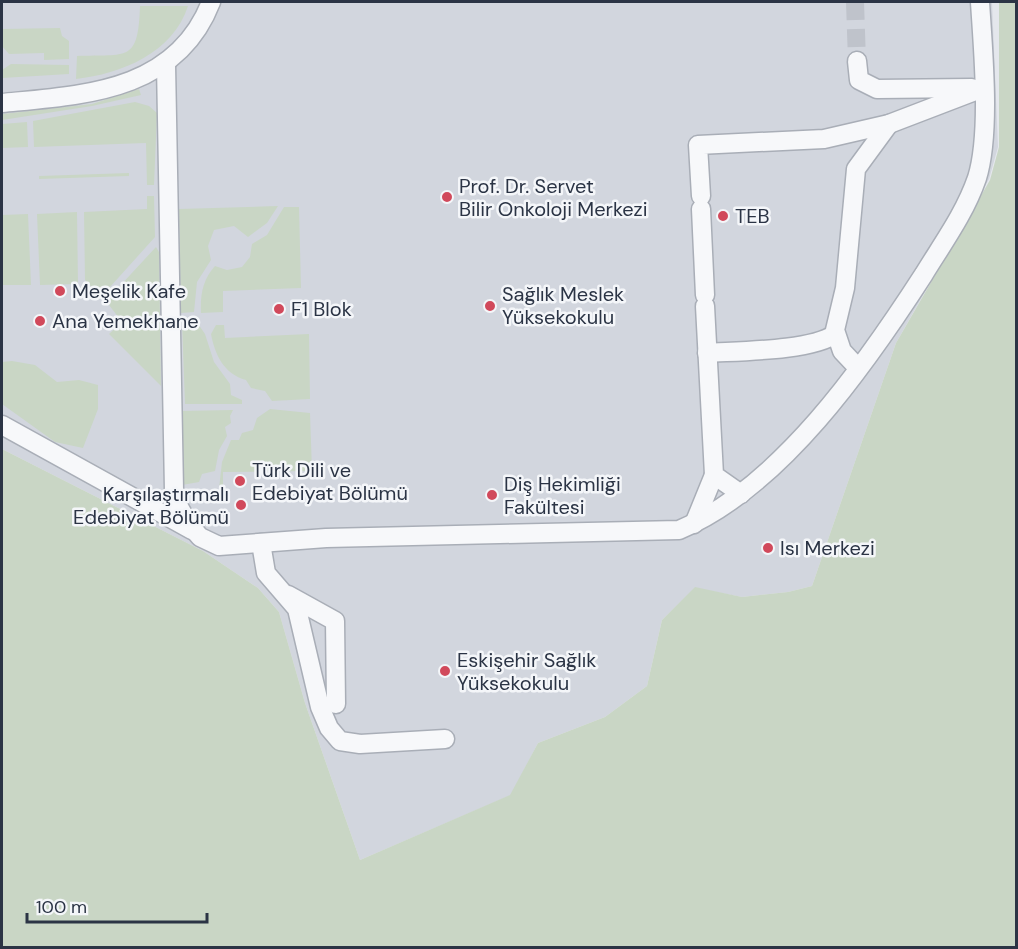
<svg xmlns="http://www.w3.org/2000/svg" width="1018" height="949" font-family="'DM Sans',sans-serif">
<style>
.built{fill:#d2d6de}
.green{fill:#c9d6c5}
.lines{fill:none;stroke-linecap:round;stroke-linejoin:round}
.minor-tunnel{stroke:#bfc3cb;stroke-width:18;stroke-dasharray:18 9;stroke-linecap:butt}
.minor-casing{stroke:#a9aeb7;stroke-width:21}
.minor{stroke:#f7f8fa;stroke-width:18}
.poi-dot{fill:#d1495b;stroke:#f4f6f9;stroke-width:2}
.labels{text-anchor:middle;stroke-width:5;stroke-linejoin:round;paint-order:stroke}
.poi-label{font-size:20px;fill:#2b3445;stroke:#f4f6f9;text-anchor:start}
</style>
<rect width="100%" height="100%" fill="#e4e7ec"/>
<polygon class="built" points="2,2 992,2 998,147 989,179 896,343 812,586 788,592 742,597 695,588 662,620 647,686 605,717 538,743 511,795 360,860 305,703 279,612 258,588 203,551 2,449"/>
<g class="green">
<polygon points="999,2 1016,2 1016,947 2,947 2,449 203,551 258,588 279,612 305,703 360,860 510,795 538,743 605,717 647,686 662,620 695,587 742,597 788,592 812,586 896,343 990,180 999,147"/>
<path d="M140,6h48c-15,47 -67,68 -112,73l1,-23c51,-2 61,7 63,-50z"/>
<polygon points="60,28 62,36 69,41 69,59 44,60 44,53 9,54 2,46 2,29"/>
<polygon points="11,64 69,65 69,74 2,78 2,70"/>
<polygon points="139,89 141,95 92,106 2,120 2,114 92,104"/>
<polygon points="135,102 149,106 157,113 154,185 147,185 146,143 34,147 33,121"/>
<polygon points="27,122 28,147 2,148 2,124"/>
<polygon points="129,173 129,176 39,179 39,176"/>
<polygon points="147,196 154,196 155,237 101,297 85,280 84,212 147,209"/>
<polygon points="278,206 267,223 248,237 234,226 214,230 208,246 211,260 197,282 194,312 181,313 179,209"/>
<path d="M284,207h15l2,81 -78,3v21l-22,1c-1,-18 2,-34 14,-47l12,4 15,-3 8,-10 2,-13 15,-9z"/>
<polygon points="77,212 78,284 40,285 37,214"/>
<polygon points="28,214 31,285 2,285 2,215"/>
<polygon points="156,247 159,252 161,386 109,334 122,322 106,301"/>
<polygon points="196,321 205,334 214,362 230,384 231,395 242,400 242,404 185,404 182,322"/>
<path d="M216,325h8l1,13 84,-4 1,65 -38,2 -7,-10 -14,-3 -5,-8c-22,-6 -31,-25 -35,-46z"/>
<polygon points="12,361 35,365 57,382 79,380 98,385 98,409 83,448 55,442 2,404 2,362"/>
<polygon points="270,409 310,413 312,471 223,472 223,489 219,489 222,462 231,440 239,440 242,433 253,430 257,418"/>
<polygon points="233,410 230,416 231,423 225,427 227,436 219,450 215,471 202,474 199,482 182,485 180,411"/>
</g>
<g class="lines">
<polyline class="minor-tunnel" points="855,2 857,61"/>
<defs>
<g id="minor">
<polyline points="857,61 859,80 877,89 972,88"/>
<path d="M166,65l8,425 5,17 9,16 12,14 19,9 107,-8 353,-8c101,-42 187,-166 245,-256 19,-31 41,-61 53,-96 14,-45 6,-128 3,-176"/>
<path d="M2,103c82,-8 174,-11 209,-101"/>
<polyline points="701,196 698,145 824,139 889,124 983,88"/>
<polyline points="701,209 705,295"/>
<polyline points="705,306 714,475 741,494"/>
<path d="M707,353c30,-2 105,-2 128,-19"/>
<polyline points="858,368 842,351 835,330 845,288 856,169 889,124"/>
<polyline points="2,425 192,530"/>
<polyline points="694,524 714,475"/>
<polyline points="261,543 266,573 297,609 320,707 329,728 340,741 360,744 445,739"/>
<polyline points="288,595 335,621 336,704"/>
</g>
</defs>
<use href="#minor" class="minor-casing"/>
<use href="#minor" class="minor"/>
</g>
<g class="poi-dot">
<circle cx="447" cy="197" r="6"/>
<circle cx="723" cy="216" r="6"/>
<circle cx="60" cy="291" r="6"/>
<circle cx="490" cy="306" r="6"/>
<circle cx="279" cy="309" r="6"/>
<circle cx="40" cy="321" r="6"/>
<circle cx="240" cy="481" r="6"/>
<circle cx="492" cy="495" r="6"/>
<circle cx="241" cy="505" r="6"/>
<circle cx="768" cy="548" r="6"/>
<circle cx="445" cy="671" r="6"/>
</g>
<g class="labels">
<g class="poi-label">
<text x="459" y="193">Prof. Dr. Servet<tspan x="459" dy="23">Bilir Onkoloji Merkezi</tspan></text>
<text x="735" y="223">TEB</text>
<text x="72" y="298">Meşelik Kafe</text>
<text x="502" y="301">Sağlık Meslek<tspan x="502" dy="23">Yüksekokulu</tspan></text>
<text x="291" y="316">F1 Blok</text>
<text x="52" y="328">Ana Yemekhane</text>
<text x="252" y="477">Türk Dili ve<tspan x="252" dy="23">Edebiyat Bölümü</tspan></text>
<text x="504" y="491">Diş Hekimliği<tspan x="504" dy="23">Fakültesi</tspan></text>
<text x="229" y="501" text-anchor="end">Karşılaştırmalı<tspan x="229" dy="23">Edebiyat Bölümü</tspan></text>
<text x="780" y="555">Isı Merkezi</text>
<text x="457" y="667">Eskişehir Sağlık<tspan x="457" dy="23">Yüksekokulu</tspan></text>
</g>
</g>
<rect width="1018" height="949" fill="none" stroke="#2b3445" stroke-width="6"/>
<path d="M27 913v9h180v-9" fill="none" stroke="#2b3445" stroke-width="3"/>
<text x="36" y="913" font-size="18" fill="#2b3445" stroke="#f4f6f9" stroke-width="4.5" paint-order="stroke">100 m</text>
</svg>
